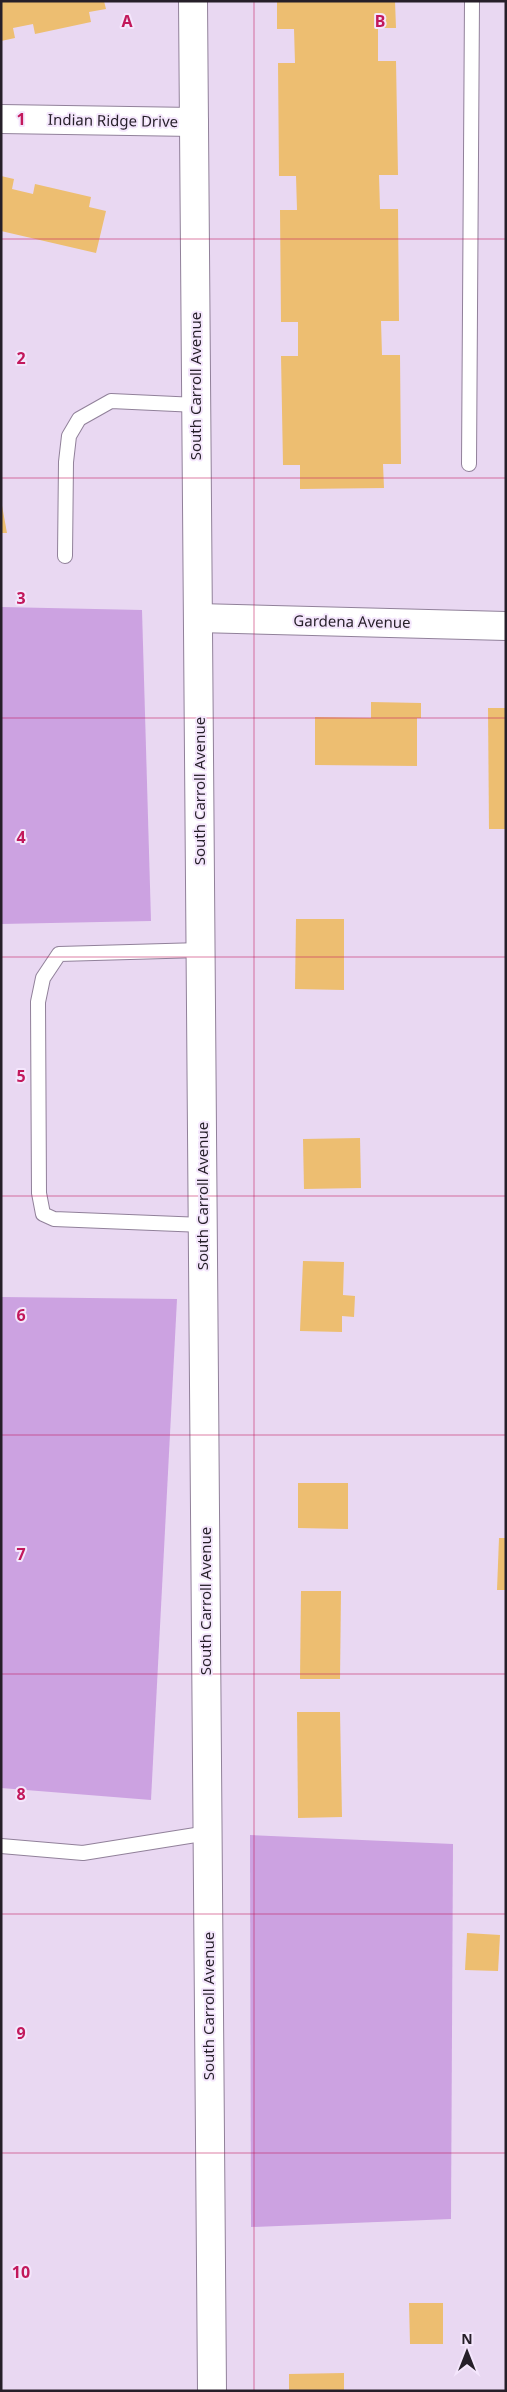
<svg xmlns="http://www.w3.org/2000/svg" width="507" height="2392" font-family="'Noto Sans',sans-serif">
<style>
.green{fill:#cca2e1}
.building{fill:#edbe71}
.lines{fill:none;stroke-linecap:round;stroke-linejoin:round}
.lane-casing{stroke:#91819a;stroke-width:16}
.street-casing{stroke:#91819a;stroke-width:30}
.secondary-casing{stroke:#91819a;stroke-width:30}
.lane{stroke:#fff;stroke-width:14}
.street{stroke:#fff;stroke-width:28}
.secondary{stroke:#fff;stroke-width:28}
.grid{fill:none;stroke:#c2185b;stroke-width:1;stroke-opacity:0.55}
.labels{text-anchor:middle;stroke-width:4;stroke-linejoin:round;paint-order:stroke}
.street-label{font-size:15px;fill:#261f29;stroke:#f4e6fc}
.grid-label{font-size:16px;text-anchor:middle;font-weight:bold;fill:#c2185b;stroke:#f4e6fc;stroke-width:4;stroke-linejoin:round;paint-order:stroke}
</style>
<rect width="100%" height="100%" fill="#e9d8f2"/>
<g class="green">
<polygon points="1,607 142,610 151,921 1,924"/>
<polygon points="1,1297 177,1299 151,1800 1,1788"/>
<polygon points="250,1835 453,1844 451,2219 251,2227"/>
</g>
<g class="building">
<polygon points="1,1 104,1 106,9 89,12 91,22 35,34 33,24 13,28 15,38 1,41"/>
<polygon points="277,1 395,1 396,28 378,28 378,61 396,61 398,175 379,175 380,209 398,209 399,321 381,321 382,355 400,355 401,464 383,464 384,488 300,489 300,465 283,465 281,356 298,356 298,322 281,322 280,210 297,210 296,176 279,176 278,63 295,63 294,29 277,29"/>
<polygon points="1,176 14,179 12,189 33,194 35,184 91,197 89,207 106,211 96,253 1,231"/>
<polygon points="1,500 7,533 1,533"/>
<polygon points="371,702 421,703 421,718 417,718 417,766 315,765 315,717 371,718"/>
<polygon points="488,708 506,708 506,829 489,829"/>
<polygon points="296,919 344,919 344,990 295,989"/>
<polygon points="360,1138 361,1188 304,1189 303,1139"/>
<polygon points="303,1261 344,1262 343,1295 355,1296 354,1317 342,1316 342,1332 300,1331"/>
<polygon points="298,1483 348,1483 348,1529 298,1528"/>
<polygon points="499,1538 506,1538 506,1590 497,1590"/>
<polygon points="301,1591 341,1591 340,1679 300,1679"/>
<polygon points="297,1712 340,1712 342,1817 298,1818"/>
<polygon points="467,1933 500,1935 498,1971 465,1970"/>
<polygon points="409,2303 443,2303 443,2344 410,2344"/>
<polygon points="344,2373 344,2391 289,2391 289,2374"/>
</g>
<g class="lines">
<defs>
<g id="lane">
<polyline points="469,464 472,1"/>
<polyline points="65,556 66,462 69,436 79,419 111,401 197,405"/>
<polyline points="201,950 59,954 43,978 38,1002 39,1193 43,1214 54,1219 203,1225"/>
<polyline points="1,1846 83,1853 208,1833"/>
</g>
<g id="street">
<polyline points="1,119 194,122"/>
<polyline points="198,618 506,626"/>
</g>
<polyline id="secondary" points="193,1 212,2391"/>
</defs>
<use href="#lane" class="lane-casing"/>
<use href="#street" class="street-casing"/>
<use href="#secondary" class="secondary-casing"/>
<use href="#lane" class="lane"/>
<use href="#street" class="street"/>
<use href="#secondary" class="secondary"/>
</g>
<path class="grid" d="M254,1v2390M1,239h505M1,478h505M1,718h505M1,957h505M1,1196h505M1,1435h505M1,1674h505M1,1914h505M1,2153h505"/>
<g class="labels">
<g class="street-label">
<text transform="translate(113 121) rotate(1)" y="5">Indian Ridge Drive</text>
<text transform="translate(196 386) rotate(-90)" y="5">South Carroll Avenue</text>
<text transform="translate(352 622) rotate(1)" y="5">Gardena Avenue</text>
<text transform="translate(200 791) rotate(-90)" y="5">South Carroll Avenue</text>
<text transform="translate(203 1196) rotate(-90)" y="5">South Carroll Avenue</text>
<text transform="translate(206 1601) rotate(-90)" y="5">South Carroll Avenue</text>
<text transform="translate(209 2006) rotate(-90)" y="5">South Carroll Avenue</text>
</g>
</g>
<g class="grid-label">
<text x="127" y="27">A</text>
<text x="380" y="27">B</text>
<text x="21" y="125">1</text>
<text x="21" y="364">2</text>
<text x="21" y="604">3</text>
<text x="21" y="843">4</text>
<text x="21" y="1082">5</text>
<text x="21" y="1321">6</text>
<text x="21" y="1560">7</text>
<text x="21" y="1800">8</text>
<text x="21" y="2039">9</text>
<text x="21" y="2278">10</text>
</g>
<rect width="507" height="2392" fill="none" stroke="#261f29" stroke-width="5"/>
<g transform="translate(467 2352)" stroke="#f4e6fc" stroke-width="4" paint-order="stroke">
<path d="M0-4L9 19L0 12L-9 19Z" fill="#261f29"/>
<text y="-8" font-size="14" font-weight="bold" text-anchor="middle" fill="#261f29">N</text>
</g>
</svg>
